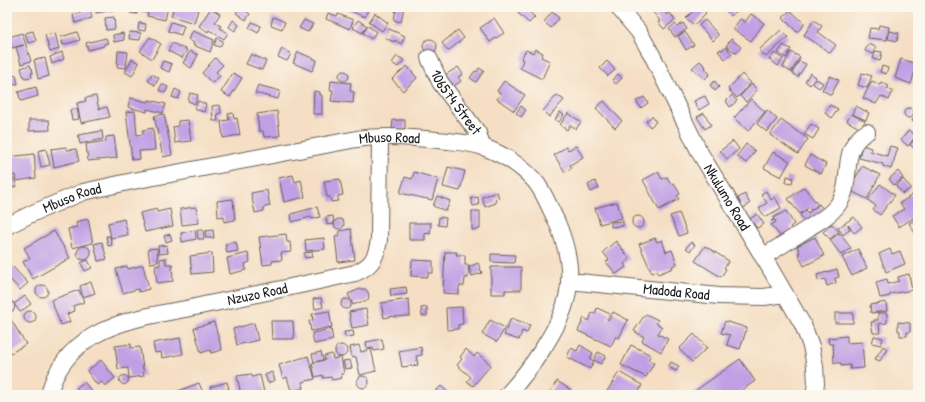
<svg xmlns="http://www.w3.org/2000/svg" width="925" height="402" font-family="'Patrick Hand',sans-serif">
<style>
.building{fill:#c09fe4}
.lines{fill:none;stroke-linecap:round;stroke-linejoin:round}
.minor-casing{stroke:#686056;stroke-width:18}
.path{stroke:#686056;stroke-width:2.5;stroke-dasharray:1 3;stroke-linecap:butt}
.minor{stroke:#fff;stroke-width:16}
.labels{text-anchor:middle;stroke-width:3;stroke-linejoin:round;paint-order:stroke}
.street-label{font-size:15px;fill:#1c1c1c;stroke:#fbf7ec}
</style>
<rect width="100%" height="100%" fill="#fbf7ec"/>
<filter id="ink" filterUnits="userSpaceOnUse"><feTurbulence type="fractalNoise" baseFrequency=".025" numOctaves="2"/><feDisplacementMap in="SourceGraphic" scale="8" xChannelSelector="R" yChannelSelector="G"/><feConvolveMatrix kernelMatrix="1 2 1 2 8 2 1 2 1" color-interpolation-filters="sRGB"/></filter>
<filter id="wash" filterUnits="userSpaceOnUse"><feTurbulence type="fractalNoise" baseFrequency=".012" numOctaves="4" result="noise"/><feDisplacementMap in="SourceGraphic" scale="16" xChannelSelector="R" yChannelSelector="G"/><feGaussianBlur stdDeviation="0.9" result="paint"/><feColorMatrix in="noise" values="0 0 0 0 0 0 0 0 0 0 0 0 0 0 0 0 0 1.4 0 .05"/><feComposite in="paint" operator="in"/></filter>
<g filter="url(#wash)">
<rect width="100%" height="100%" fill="#f5dec3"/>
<g id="blocks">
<g class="building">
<polygon points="95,7 115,7 115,10 96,13"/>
<polygon points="132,7 138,7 137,14 130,13"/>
<polygon points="139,7 168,7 165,20 147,16 148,13 138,11"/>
<polygon points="174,7 187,7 198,10 194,23 171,16"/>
<polygon points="240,7 250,14 246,20 236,13"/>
<polygon points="349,7 369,7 365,17 348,10"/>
<polygon points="391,7 404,7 401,22 394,20 396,9"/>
<polygon points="523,7 535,17 529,23 518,13"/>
<polygon points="649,7 661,7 667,15 670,13 675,20 664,29 658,22 660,21"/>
<polygon points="697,7 700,7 706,13 694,25 686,18"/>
<polygon points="728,7 741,7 731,16 725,10"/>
<polygon points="211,8 220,14 215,22 221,26 220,28 228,33 224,39 209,30 208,32 199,26"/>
<polygon points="90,10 92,18 75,23 73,15"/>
<polygon points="790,10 805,24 797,32 783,18"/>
<polygon points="552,12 559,18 551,28 544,22"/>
<polygon points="328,13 337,16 338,14 353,20 350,29 326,19"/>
<polygon points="375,13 388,23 382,31 369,22"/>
<polygon points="751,14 764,23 751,41 733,29 740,19 745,22"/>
<polygon points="114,17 115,29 106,30 105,18"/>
<polygon points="273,17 285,22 282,29 271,25"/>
<polygon points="494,18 504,33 490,42 480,28"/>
<polygon points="233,20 239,25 235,31 229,27"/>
<polygon points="304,20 313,24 308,32 299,28"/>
<polygon points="358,20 367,26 362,33 353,28"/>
<polygon points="705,20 718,34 718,36 713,41 699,25"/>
<polygon points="814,20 822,26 818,32 836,45 830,53 804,35"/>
<polygon points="171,22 184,26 181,35 168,31"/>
<polygon points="252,22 261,26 258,33 249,28"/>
<polygon points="139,23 146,24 145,31 138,30"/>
<polygon points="683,23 687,29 675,37 669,29 675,24 677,27"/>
<polygon points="879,25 889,27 887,40 868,38 870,28 878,29"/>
<polygon points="368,26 376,32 371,39 363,33"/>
<polygon points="389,29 405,36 401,44 395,40 394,42 385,38"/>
<polygon points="458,30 464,38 448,51 442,43"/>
<polygon points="781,30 788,37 766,57 759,50"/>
<polygon points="33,31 36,41 28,43 25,33"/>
<polygon points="193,31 214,40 210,52 193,45 194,43 188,39"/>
<polygon points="890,31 899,33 897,41 888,39"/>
<polygon points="77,32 80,40 63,45 61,37"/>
<polygon points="130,32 141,33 140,40 129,39"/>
<polygon points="685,32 694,45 686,50 678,36"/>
<polygon points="22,33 31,61 21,64 16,47 24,45 12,48 9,37"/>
<polygon points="55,33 59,49 50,52 45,35"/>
<polygon points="123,33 124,40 114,42 113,35"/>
<polygon points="150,37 161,44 152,59 140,51"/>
<polygon points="106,38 108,43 104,44 104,46 88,50 86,43"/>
<polygon points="217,38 223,41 220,47 214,45"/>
<circle cx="430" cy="46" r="7"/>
<polygon points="7,39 8,39 10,62 7,62"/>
<polygon points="731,39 741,47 736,53 726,46"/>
<polygon points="172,43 187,50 182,58 168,51"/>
<polygon points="868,44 876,47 873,54 865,51"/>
<polygon points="783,45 791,49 786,58 778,53"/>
<polygon points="726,47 732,54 725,59 718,51 721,49 722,50"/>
<polygon points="282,49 291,54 287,61 278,57"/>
<polygon points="535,49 543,53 541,57 550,61 542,79 520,68 523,60 521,59 526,50 533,53"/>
<polygon points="118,51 128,52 126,68 117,67"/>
<polygon points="190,51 198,55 191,68 183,63"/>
<polygon points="875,51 882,52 880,61 873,59"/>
<polygon points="62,52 64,59 52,64 50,57"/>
<polygon points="298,52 317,60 312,71 293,63"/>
<polygon points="791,52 800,57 791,72 783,67"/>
<polygon points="774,53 783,59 778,66 769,59"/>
<polygon points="251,54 266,61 262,70 246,64"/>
<polygon points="397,56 404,60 398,67 392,63"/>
<polygon points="45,58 49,76 38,79 34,60"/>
<polygon points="215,58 223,65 216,72 220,76 212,83 202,73"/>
<polygon points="132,59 139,63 132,76 125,72"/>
<polygon points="901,59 917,64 911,84 895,78"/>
<polygon points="163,61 172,64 169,72 160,68"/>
<polygon points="607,61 615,70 608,76 600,68"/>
<polygon points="700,61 706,67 705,68 710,74 705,79 692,68"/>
<polygon points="799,61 806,64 798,77 792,73"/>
<polygon points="30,65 31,68 32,68 33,73 31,73 32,77 24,78 21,68"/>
<polygon points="407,66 417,78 403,91 392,79"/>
<polygon points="882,66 888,68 886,74 880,72"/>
<polygon points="458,67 463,74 458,77 461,81 454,86 452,83 448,85 442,77"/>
<polygon points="479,68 484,71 476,82 470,78 475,71 477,72"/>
<polygon points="7,69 9,77 16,75 18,84 7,86"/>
<circle cx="344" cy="76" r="5"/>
<polygon points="233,73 242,78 230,97 221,92"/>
<polygon points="810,73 816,77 810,85 805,81"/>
<polygon points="862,73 872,76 867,88 858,85"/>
<polygon points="152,74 159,78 155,85 148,81"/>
<polygon points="618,74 622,78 616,84 612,80"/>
<polygon points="742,74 751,83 737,98 728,89"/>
<polygon points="830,76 839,80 831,95 822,90"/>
<polygon points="816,79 823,83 819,88 813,84"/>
<polygon points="331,81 351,83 350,91 354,92 353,103 331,101 333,90 330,90"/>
<polygon points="504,81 525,95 514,111 497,99 501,94 497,91"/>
<polygon points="715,81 719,87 715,91 710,85"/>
<polygon points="872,81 880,85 881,82 889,86 887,88 893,91 889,100 881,96 876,104 863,98"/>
<polygon points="162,84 168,87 165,93 159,90"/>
<polygon points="752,84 757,90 746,102 740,96"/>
<polygon points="258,85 280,91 278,99 255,93"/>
<polygon points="36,87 38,96 21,101 18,92"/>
<polygon points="175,89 181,92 178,99 172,97"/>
<polygon points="314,91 320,92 320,95 322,95 322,114 313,114"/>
<polygon points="190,93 198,95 195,104 188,101"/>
<polygon points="557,95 564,100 549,117 543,111"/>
<polygon points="732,95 737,101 730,107 726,101"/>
<polygon points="96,96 99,109 107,107 110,117 81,123 77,103 86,101 85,98"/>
<polygon points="705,96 709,104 699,110 694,101"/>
<polygon points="644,97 648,103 641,108 636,101"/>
<polygon points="130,98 148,102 149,100 166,104 163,113 147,109 147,112 128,107"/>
<polygon points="751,99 765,112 748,131 734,118"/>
<polygon points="198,101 206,104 204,112 195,109"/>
<polygon points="604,101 622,121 615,128 596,108"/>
<polygon points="220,105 221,113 217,114 218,121 213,121 212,106"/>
<polygon points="830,105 838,109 832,118 825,113"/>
<polygon points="521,106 526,110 521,117 516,113"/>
<polygon points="856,106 869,113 866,120 852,114"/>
<circle cx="909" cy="113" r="5"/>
<polygon points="77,109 79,119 72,120 70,110"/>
<polygon points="767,110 777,119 767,132 757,124"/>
<polygon points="135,111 137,135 143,134 143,130 153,128 155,150 139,151 140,159 132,160 126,112"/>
<polygon points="277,111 280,136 264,137 263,131 259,131 257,114"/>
<polygon points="560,112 564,115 559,122 555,120"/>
<polygon points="918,112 918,126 912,121"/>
<polygon points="233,113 234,119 237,118 240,135 223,138 221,121 229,120 228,114"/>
<polygon points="568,113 581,122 576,129 570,125 567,130 560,125"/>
<polygon points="704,113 711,125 705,129 697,117"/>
<polygon points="164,114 172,155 163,157 154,116"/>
<polygon points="851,114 865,121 861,129 847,121"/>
<polygon points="652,116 656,122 650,127 646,121"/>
<polygon points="29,120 49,120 50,130 29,131"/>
<polygon points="188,120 191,141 175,143 173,127 178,126 178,121"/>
<polygon points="393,120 405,120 405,129 392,129"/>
<polygon points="781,120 808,139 798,154 770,135"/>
<polygon points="811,124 819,129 813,139 804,134"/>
<polygon points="909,130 916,136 908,146 901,140"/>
<polygon points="102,131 103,139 80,144 78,135"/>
<polygon points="114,136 117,158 88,161 86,144 106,141 106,137"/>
<polygon points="916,137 918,138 918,151 910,145"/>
<polygon points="733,141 739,149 727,159 720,151"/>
<polygon points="746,144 755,151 746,163 737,156"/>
<polygon points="862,145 871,148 870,151 887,156 890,146 898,148 891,169 883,166 883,164 859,158"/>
<polygon points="576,146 583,157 570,165 572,168 565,172 554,155 566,147 568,150"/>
<polygon points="66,147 67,150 76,149 79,161 54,167 51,149"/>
<polygon points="46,149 50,165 41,167 38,151"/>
<polygon points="773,152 790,161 781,177 764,168"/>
<polygon points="34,154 36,178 16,181 15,175 7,176 7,157"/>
<polygon points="810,155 826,164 821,174 805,165"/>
<polygon points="862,166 880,175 867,199 849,190"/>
<polygon points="448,167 465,171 460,191 443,187"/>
<polygon points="898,171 903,178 894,185 889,179"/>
<polygon points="414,172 438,179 432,200 400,193 405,177 412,179"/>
<polygon points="658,172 662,179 667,177 671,184 674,183 680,194 677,196 679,199 659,210 643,180"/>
<polygon points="293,175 295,182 301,180 305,197 284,202 279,178"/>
<polygon points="12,176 17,186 7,190 7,179"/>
<polygon points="787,176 793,178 792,184 786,183"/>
<polygon points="340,179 343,195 338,196 338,201 331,202 330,197 327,197 324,181"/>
<polygon points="903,179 911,188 903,194 896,186"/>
<polygon points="595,181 599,188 591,192 588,185"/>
<polygon points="880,184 895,195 880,215 873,210 876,206 868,200"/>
<polygon points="804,187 818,205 811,210 809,207 800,214 788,199"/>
<polygon points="267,190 270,206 264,207 264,211 255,213 251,193"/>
<polygon points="766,191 771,200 775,197 781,208 765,217 759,208 767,203 761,194"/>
<polygon points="497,192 499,198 495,199 496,203 485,207 482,197"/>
<polygon points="745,194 750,204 743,208 738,198"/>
<polygon points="912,195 916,201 918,200 918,215 899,227 892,216 904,209 900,203"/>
<polygon points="437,196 450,201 446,211 433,206"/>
<polygon points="478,197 479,205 473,206 471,198"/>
<polygon points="233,199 235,220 224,222 224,216 218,217 217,201"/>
<polygon points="617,202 622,218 600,224 595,208"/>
<polygon points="819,204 825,211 807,225 800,215 806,210 808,213"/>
<polygon points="196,207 199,223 182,225 180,209"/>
<polygon points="317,207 320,217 312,219 311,217 292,222 291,214"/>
<polygon points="157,209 157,212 170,209 173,226 145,232 140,213"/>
<polygon points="472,211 480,211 480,229 472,230"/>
<polygon points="786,211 794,224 790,227 792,231 782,238 771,225 776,222 775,220 771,221 774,219 773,218"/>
<polygon points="679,213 687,233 679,236 670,216"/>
<polygon points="757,214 764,224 757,228 750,219"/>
<circle cx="638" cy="222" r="6"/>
<polygon points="333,216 334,224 327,225 326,217"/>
<polygon points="439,217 446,218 445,226 438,225"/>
<polygon points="854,217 862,227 854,233 848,225 850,229 843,235 838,228"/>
<polygon points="918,218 918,238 909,223"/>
<polygon points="88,219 93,243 72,248 68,229 77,227 76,222"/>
<polygon points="124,219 128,235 111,238 108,223"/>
<circle cx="339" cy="224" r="5"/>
<polygon points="623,221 623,226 611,227 611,222"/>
<polygon points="409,223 431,223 430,234 425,233 425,240 409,240"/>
<polygon points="832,224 839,232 830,239 823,232"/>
<polygon points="351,229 355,260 338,262 335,236 340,235 339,231"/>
<polygon points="195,230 196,239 182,242 181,233"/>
<polygon points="197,230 203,230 204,239 198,239"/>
<polygon points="213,230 214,238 206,238 205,231"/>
<polygon points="54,231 70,258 33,279 23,262 30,258 24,248"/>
<polygon points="839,233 851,248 841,255 830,240"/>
<polygon points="170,234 172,240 166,242 164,236"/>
<polygon points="286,234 287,242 290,242 291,252 281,253 282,260 272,261 272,264 263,265 259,237"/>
<polygon points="106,236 110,236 112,245 108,246"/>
<polygon points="815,237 824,256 804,266 798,254 800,253 797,246"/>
<polygon points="324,238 325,249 306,251 305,240"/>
<polygon points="655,238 657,242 662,240 666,252 672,250 677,264 672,266 673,268 658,274 657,271 652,273 639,244"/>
<polygon points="616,241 630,259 624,264 626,267 616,274 606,262 609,260 603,252"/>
<polygon points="102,242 107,259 98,261 94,244"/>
<polygon points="236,242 238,251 227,253 225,244"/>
<polygon points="691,242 695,245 690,251 686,248"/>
<polygon points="167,245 168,253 159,254 158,246"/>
<circle cx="84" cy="253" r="7"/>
<polygon points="705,246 729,261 724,268 726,269 721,277 695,261"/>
<polygon points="157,248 158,262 150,263 148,249"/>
<polygon points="858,249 867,268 852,276 842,257"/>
<polygon points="890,249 892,254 900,251 905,264 886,272 879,254"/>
<polygon points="312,252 313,257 305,258 304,253"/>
<polygon points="445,252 457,252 456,255 465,255 465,265 469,265 468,278 465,278 464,286 459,286 459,294 443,293"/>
<polygon points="212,253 213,272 192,274 190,256"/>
<polygon points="248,253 250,262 245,264 246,270 230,274 227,258"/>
<polygon points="491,254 515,255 514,263 491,262"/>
<polygon points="166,258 166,264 172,264 173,281 157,283 155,266 160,265 160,259"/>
<polygon points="88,260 92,268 85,271 81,263"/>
<polygon points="412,260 433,261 433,273 428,273 428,277 411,276"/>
<polygon points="478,263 482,273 472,276 469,267"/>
<polygon points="11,265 28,283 20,290 7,276 7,268"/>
<polygon points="143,265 149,289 139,292 138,289 123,293 116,269 127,266 128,269"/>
<polygon points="491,267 521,267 521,290 505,290 505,294 491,294"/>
<polygon points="837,269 839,277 835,278 836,283 827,286 825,279 818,281 817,275"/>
<polygon points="909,274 912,290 890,294 890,296 880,298 876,282 887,279 888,284 899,281 898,277"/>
<polygon points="91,282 95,293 83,297 80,286"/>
<circle cx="42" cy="291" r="6"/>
<polygon points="406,287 407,294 391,296 390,289"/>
<polygon points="360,289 365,289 368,292 369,296 368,300 365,302 361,302 353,305 348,294"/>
<polygon points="79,290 84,302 73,306 75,311 67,314 70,322 61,325 51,300"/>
<polygon points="25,296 31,304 20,312 14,304"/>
<polygon points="321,298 323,307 315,309 313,299"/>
<polygon points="409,299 410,316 393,317 393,316 384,318 381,303"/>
<circle cx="346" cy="304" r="5"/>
<polygon points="7,300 14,303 15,306 14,310 9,314 7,313"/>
<polygon points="886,302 887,311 871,313 870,305"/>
<polygon points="427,307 427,316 422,316 421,308"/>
<polygon points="462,307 463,324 458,325 458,329 447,330 446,308"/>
<polygon points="597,308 610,314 607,319 609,320 613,312 628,320 619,338 616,336 611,346 578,331 584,318 589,321 592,313 595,314"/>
<polygon points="366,309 369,325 352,328 349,312"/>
<circle cx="30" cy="317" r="6"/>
<polygon points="329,311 332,327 311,331 309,321 313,320 312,314"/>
<rect x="835" y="313" width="18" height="10"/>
<polygon points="878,313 887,313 887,323 879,324 880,333 873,333 871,322 874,322 874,320 878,320"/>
<polygon points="646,314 658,320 656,323 662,327 658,334 668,339 661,352 642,341 644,337 634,331 644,316 645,316"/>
<polygon points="511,318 530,325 527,333 522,331 519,340 504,335"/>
<polygon points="11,320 26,344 11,353 7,347 7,323"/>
<polygon points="490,320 505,328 497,342 482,334"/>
<polygon points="271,321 293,321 294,339 272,339"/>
<polygon points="725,321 747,328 740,349 727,345 730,335 721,333"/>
<polygon points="214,322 222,350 211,353 210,350 201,353 194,328"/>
<polygon points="898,322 910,323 910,332 907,332 907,336 900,336 900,331 898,331"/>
<polygon points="254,323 258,340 237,345 233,329"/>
<polygon points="331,329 333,340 314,344 312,333"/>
<polygon points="353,331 354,336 345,337 344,332"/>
<polygon points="694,334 707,348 692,362 679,349"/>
<polygon points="847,336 847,343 862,342 864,368 850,369 850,365 841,366 841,363 834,363 833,344 829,344 828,338"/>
<polygon points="874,336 883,338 881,345 872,343"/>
<polygon points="180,338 183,354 162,358 161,352 155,353 153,343"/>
<polygon points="382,339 384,349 374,351 373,348 367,349 366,342"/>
<polygon points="131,344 131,348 140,347 144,376 129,378 128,368 118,369 115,346"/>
<circle cx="341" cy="351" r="6"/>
<polygon points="359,345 361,352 371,349 376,371 360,375 356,357 352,358 350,347"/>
<polygon points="580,345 593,353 590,359 594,361 590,369 567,357 571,348 577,351"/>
<polygon points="631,345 651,355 648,360 654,363 646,377 621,365"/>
<polygon points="883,346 887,349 880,361 875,359"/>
<polygon points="421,347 422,355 416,356 418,365 402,367 399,351"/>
<polygon points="466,349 474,357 477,353 491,365 473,386 467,381 471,377 457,365 462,359 460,357"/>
<polygon points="321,352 323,360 314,362 312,354"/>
<polygon points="598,352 606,356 601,364 594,360"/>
<polygon points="332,354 333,359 341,357 344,374 341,374 342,378 332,380 331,377 323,378 323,375 315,377 312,363 325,360 324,356"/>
<polygon points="308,356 315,379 302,382 304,388 291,391 287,377 283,379 279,365"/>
<polygon points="740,359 755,381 735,395 693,395 692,393"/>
<polygon points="101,360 115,378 105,386 102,382 97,385 87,371"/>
<polygon points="350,360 352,368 345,369 343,361"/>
<polygon points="671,362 679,366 676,371 668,367"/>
<polygon points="272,372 275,380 268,383 265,375"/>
<polygon points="619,372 642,385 639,391 643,394 642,395 610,395 606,393"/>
<polygon points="251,374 252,377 260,375 264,392 257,393 258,395 241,395 237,376"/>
<circle cx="124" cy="380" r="4.5"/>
<circle cx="363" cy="382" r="6"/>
<polygon points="557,381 571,390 568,395 548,395"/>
<polygon points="84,382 95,395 82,395 76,388"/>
<polygon points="227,382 229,389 221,391 222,395 213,395 210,387"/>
<polygon points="199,383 204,395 180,395 178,391"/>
<polygon points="441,386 451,395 432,395"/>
</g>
</g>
</g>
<g filter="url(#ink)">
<use href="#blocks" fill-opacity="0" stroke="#686056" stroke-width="1"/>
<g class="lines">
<defs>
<g id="minor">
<path id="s1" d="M618,7l21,25 13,23 48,98 67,110 36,62 8,21 4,20 1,18 -2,11"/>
<path id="s2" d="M429,58l11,24 38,51 4,13"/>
<path id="s3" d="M7,226l26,-13 50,-21 50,-11 224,-42c29,-4 61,-1 91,2 11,1 24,2 35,6 20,7 37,18 51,33 10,11 15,27 22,40 10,23 17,52 11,77 -7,32 -38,74 -60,98"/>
<path d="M763,257c16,-10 32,-20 47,-30 10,-6 20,-12 27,-21 19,-24 0,-57 30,-74"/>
<path id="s4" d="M569,281l150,15 45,1 21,-3"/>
<path id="s5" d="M49,395c5,-25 23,-47 44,-59 30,-18 68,-22 102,-29 53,-11 107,-22 160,-34 17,-7 21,-15 24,-33l1,-102"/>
</g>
</defs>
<use href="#minor" class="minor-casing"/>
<polyline class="path" points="7,29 8,33"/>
<use href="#minor" class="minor"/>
</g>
</g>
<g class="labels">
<g class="street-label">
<text dy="5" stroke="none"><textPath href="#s2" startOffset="52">106574 Street</textPath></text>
<text dy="5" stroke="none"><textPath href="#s3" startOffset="395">Mbuso Road</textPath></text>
<text dy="5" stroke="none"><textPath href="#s3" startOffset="71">Mbuso Road</textPath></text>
<text dy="5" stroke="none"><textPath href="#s1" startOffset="220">Nkulumo Road</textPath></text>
<text dy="5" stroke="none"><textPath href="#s4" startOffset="108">Madoda Road</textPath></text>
<text dy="5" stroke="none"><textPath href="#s5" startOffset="246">Nzuzo Road</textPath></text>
</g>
</g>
<rect width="925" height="402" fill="none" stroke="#fbf7ec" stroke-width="24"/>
</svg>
